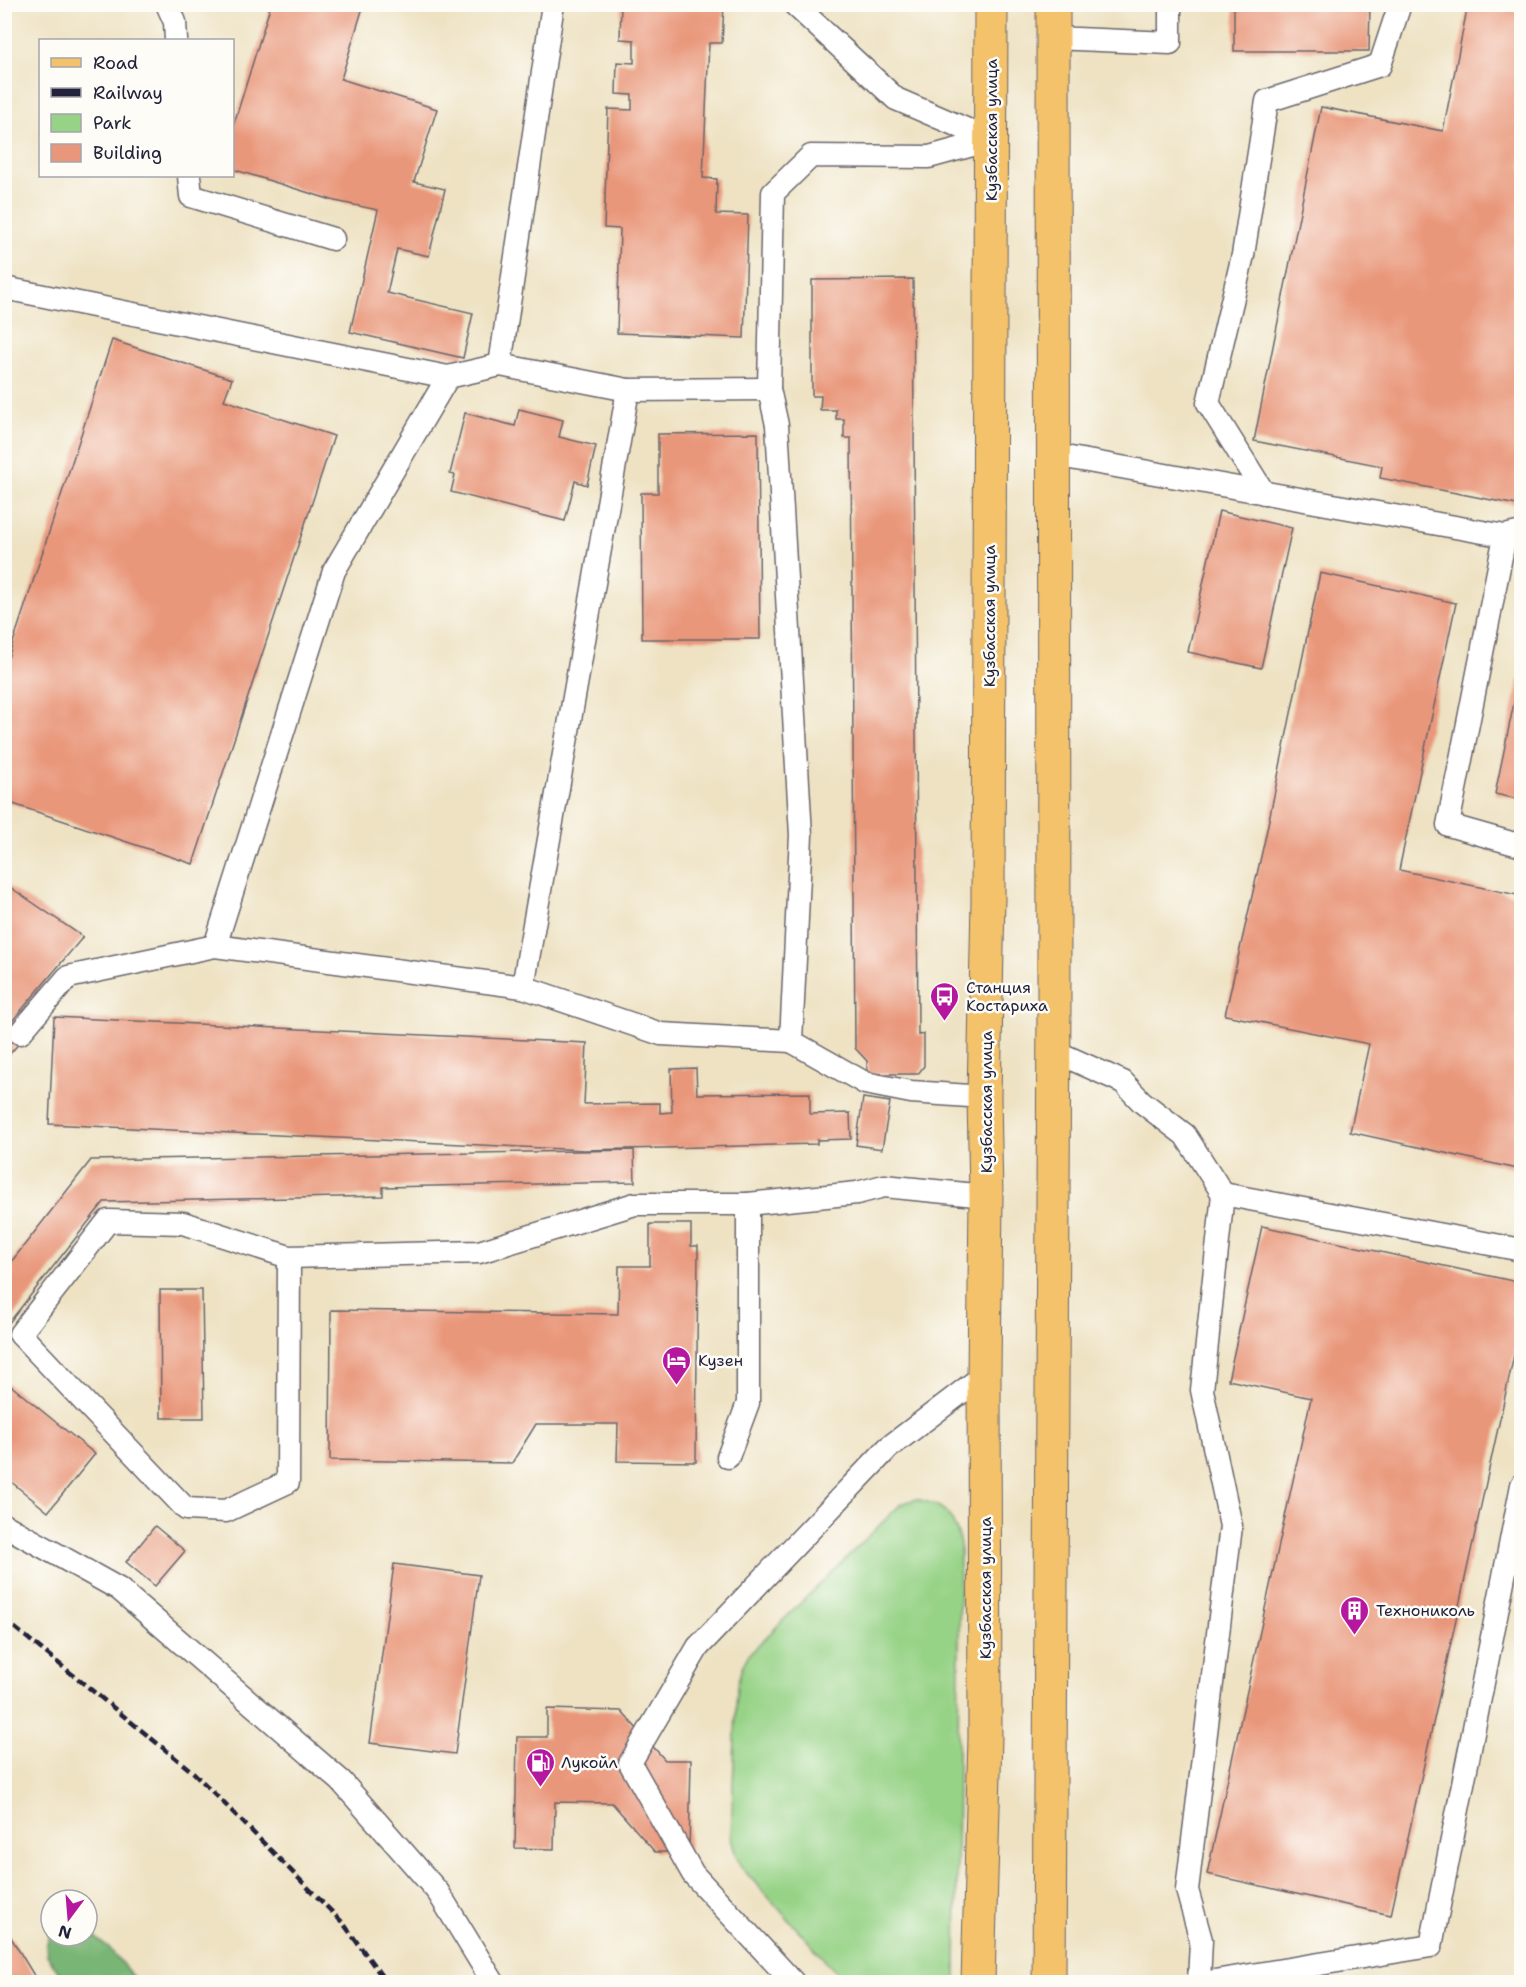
<svg xmlns="http://www.w3.org/2000/svg" width="1526" height="1987" font-family="'Shantell Sans',sans-serif">
<style>
.green{fill:#97d387;stroke:#5c7a61;stroke-width:1.5}
.forest{fill:#79b574;stroke:#4e6c58;stroke-width:1.5}
.building{fill:#e9977a}
.lines{fill:none;stroke-linecap:round;stroke-linejoin:round}
.service-casing{stroke:#69656b;stroke-width:25}
.primary-casing{stroke:#69656b;stroke-width:35}
.service{stroke:#fff;stroke-width:22}
.primary{stroke:#f3c26a;stroke-width:33}
.rail{stroke:#22223b;stroke-width:4.5;stroke-dasharray:9 4.5;stroke-linecap:butt}
.labels{text-anchor:middle;stroke-width:5;stroke-linejoin:round;paint-order:stroke}
.street-label{font-size:16px;fill:#22223b;stroke:#fdfcf7}
.poi-label{font-size:16px;fill:#22223b;stroke:#fdfcf7;text-anchor:start}
</style>
<rect width="100%" height="100%" fill="#fdfcf7"/>
<filter id="ink" filterUnits="userSpaceOnUse"><feTurbulence type="fractalNoise" baseFrequency=".0167" numOctaves="2"/><feDisplacementMap in="SourceGraphic" scale="12" xChannelSelector="R" yChannelSelector="G"/><feConvolveMatrix kernelMatrix="1 2 1 2 8 2 1 2 1" color-interpolation-filters="sRGB"/></filter>
<filter id="wash" filterUnits="userSpaceOnUse"><feTurbulence type="fractalNoise" baseFrequency=".008" numOctaves="4" result="noise"/><feDisplacementMap in="SourceGraphic" scale="24" xChannelSelector="R" yChannelSelector="G"/><feGaussianBlur stdDeviation="1.35" result="paint"/><feColorMatrix in="noise" values="0 0 0 0 0 0 0 0 0 0 0 0 0 0 0 0 0 1.4 0 .05"/><feComposite in="paint" operator="in"/></filter>
<g filter="url(#wash)">
<rect width="100%" height="100%" fill="#eee2c3"/>
<path class="green" d="M916,1499c29,6 35,14 44,41l-4,442h-111l-104,-115 -6,-14 -4,-15 6,-153 5,-18 7,-13 152,-150z"/>
<polygon class="forest" points="51,1928 51,1936 87,1936 88,1932 111,1950 137,1982 65,1982 47,1955 46,1947"/>
<g id="blocks">
<g class="building">
<polygon points="271,4 364,4 341,79 437,109 414,182 445,189 429,256 397,249 387,293 473,313 463,358 350,332 378,210 335,201 232,169 232,130"/>
<polygon points="621,4 724,4 722,43 709,43 703,178 717,179 716,214 748,215 744,338 617,333 620,229 604,228 608,109 632,110 632,95 616,94 617,62 634,63 634,40 620,39"/>
<polygon points="1234,4 1370,4 1369,51 1234,51"/>
<polygon points="1468,4 1522,4 1522,506 1380,478 1382,466 1254,441 1321,107 1443,131"/>
<polygon points="913,279 918,1035 924,1034 924,1066 918,1074 867,1074 867,1061 855,1048 851,438 844,438 844,419 836,419 836,410 820,410 821,396 812,396 812,280"/>
<polygon points="112,340 232,379 224,400 334,436 193,864 4,801 4,670"/>
<polygon points="519,409 563,420 559,437 596,446 587,485 575,481 565,521 451,492 455,475 450,474 465,413 515,426"/>
<polygon points="758,433 760,639 642,639 641,493 658,493 658,434"/>
<polygon points="1219,511 1292,528 1261,668 1188,652"/>
<polygon points="1320,573 1456,603 1399,870 1522,896 1522,1170 1350,1132 1369,1044 1225,1015 1265,839"/>
<polygon points="1520,674 1522,674 1522,800 1495,794"/>
<polygon points="7,885 83,937 8,1026 24,1038 4,1060 4,888"/>
<polygon points="54,1017 587,1043 584,1104 660,1103 660,1113 672,1112 671,1069 696,1068 697,1094 810,1093 810,1114 850,1113 851,1139 817,1140 817,1144 585,1150 49,1124"/>
<polygon points="863,1098 890,1102 882,1149 856,1145"/>
<polygon points="634,1150 635,1182 383,1187 383,1196 104,1202 4,1329 4,1271 91,1160"/>
<polygon points="650,1224 691,1224 691,1246 698,1246 696,1462 617,1461 618,1424 536,1424 512,1463 330,1460 331,1310 618,1314 619,1266 650,1266"/>
<polygon points="1262,1226 1522,1283 1522,1319 1391,1915 1207,1874 1311,1398 1228,1380"/>
<polygon points="160,1290 202,1290 204,1418 161,1418"/>
<polygon points="4,1380 95,1454 48,1512 4,1476"/>
<polygon points="155,1526 185,1551 155,1586 126,1562"/>
<polygon points="394,1564 479,1575 455,1754 370,1743"/>
<polygon points="547,1709 621,1711 665,1760 691,1760 689,1852 655,1852 612,1803 555,1802 554,1849 515,1848 517,1737 547,1737"/>
<polygon points="4,1926 38,1982 4,1982"/>
</g>
</g>
</g>
<g filter="url(#ink)">
<use href="#blocks" fill-opacity="0" stroke="#69656b" stroke-width="1.5"/>
<g class="lines">
<defs>
<g id="service">
<polyline points="167,4 175,22 176,40"/>
<polyline points="553,4 500,365 628,390"/>
<polyline points="794,4 896,99 991,140"/>
<polyline points="1053,38 1170,43 1170,4"/>
<polyline points="189,176 191,196 333,239"/>
<polyline points="4,288 448,377 500,365"/>
<polyline points="1054,455 1505,536 1522,532"/>
<polyline points="1264,493 1208,403 1243,255 1267,101 1380,65 1400,4"/>
<polyline points="1505,536 1448,825 1522,846"/>
<polyline points="215,946 334,571 448,377"/>
<polyline points="523,987 628,390 769,389"/>
<polyline points="20,1033 68,977 215,946 523,987 661,1034 791,1041"/>
<polyline points="1054,1051 1123,1082 1142,1102 1185,1135 1223,1194 1202,1390 1231,1526 1187,1890 1201,1940 1199,1982"/>
<polyline points="984,1097 911,1092 865,1083 791,1041 801,835 777,425 769,389 773,193 811,156 929,157 991,140"/>
<polyline points="1223,1194 1522,1250"/>
<polyline points="289,1257 183,1223 108,1221 20,1334 186,1509 226,1511 288,1482 289,1257 479,1252 635,1204 748,1204 857,1193 884,1186 986,1196"/>
<polyline points="728,1457 748,1403 748,1204"/>
<polyline points="4,1525 119,1589 341,1781 438,1892 493,1982"/>
<polyline points="793,1982 693,1874 630,1763 698,1647 888,1448 984,1375"/>
<polyline points="1208,1982 1431,1946 1522,1485"/>
</g>
<g id="primary">
<polyline points="978,1982 985,1738 984,1375 986,1196 984,1097 988,899 991,4"/>
<polyline points="1049,1982 1054,1002 1053,4"/>
</g>
</defs>
<use href="#service" class="service-casing"/>
<use href="#primary" class="primary-casing"/>
<use href="#service" class="service"/>
<use href="#primary" class="primary"/>
<polyline class="rail" points="4,1619 194,1773 343,1923 386,1982"/>
</g>
</g>
<defs>
<symbol id="bus-pin" viewBox="-11 -11 22 30"><path d="M0 17L-7.5 6A9.5 9.5 0 1 1 7.5 6Z" fill="#b5179e" stroke="#fdfcf7"/><path d="M-5-6H5V4H4V6H2V4H-2V6H-4V4H-5ZM-3.5-4V0h7V-4ZM-3.5 1.2v1.5H-2V1.2ZM2 1.2v1.5H3.5V1.2Z" fill="#fff"/></symbol>
<symbol id="hotel-pin" viewBox="-11 -11 22 30"><path d="M0 17L-7.5 6A9.5 9.5 0 1 1 7.5 6Z" fill="#b5179e" stroke="#fdfcf7"/><path d="M-6-4.5h1.5V1H6V5H4.5V3h-9V5H-6ZM-4 0a1.8 1.8 0 1 1 3.6 0ZM.5 0V-2.5h3Q6-2.5 6 0Z" fill="#fff"/></symbol>
<symbol id="building-pin" viewBox="-11 -11 22 30"><path d="M0 17L-7.5 6A9.5 9.5 0 1 1 7.5 6Z" fill="#b5179e" stroke="#fdfcf7"/><path d="M-4-6H4V6H1V3H-1V6H-4ZM-2.5-4.3h1.7v1.8h-1.7ZM.8-4.3h1.7v1.8H.8ZM-2.5-1h1.7V.8h-1.7ZM.8-1h1.7V.8H.8Z" fill="#fff"/></symbol>
<symbol id="fuel-pin" viewBox="-11 -11 22 30"><path d="M0 17L-7.5 6A9.5 9.5 0 1 1 7.5 6Z" fill="#b5179e" stroke="#fdfcf7"/><path d="M-5.5-6h7V0h2V4h1.3V-2.5L3-4.5l.8-.8L6-3V5H2.5V1h-1V6h-7ZM-4.2-4.7v3.2H.2V-4.7Z" fill="#fff"/></symbol>
</defs>
<g fill-rule="evenodd">
<use href="#bus-pin" x="928" y="980" width="33" height="45"/>
<use href="#hotel-pin" x="660" y="1344" width="33" height="45"/>
<use href="#building-pin" x="1338" y="1594" width="33" height="45"/>
<use href="#fuel-pin" x="524" y="1746" width="33" height="45"/>
</g>
<g class="labels">
<g class="street-label">
<text transform="translate(991 130) rotate(-90)" y="6">Кузбасская улица</text>
<text transform="translate(989 616) rotate(-90)" y="6">Кузбасская улица</text>
<text transform="translate(986 1102) rotate(-90)" y="6">Кузбасская улица</text>
<text transform="translate(985 1588) rotate(-90)" y="6">Кузбасская улица</text>
</g>
<g class="poi-label">
<text x="966" y="993">Станция<tspan x="966" dy="18">Костариха</tspan></text>
<text x="698" y="1366">Кузен</text>
<text x="1376" y="1616">Технониколь</text>
<text x="561" y="1768">Лукойл</text>
</g>
</g>
<rect width="1526" height="1987" fill="none" stroke="#fdfcf7" stroke-width="24"/>
<rect x="39" y="39" width="195" height="138" fill="#fdfcf7" stroke="#a5a5ac" stroke-width="1.5"/>
<rect x="51" y="58" width="30" height="9" fill="#f3c26a" stroke="#a5a5ac" stroke-width="1.5"/>
<text x="93" y="69" font-size="18" fill="#22223b">Road</text>
<rect x="51" y="88" width="30" height="9" fill="#22223b" stroke="#a5a5ac" stroke-width="1.5"/>
<text x="93" y="99" font-size="18" fill="#22223b">Railway</text>
<rect x="51" y="114" width="30" height="18" fill="#97d387" stroke="#a5a5ac" stroke-width="1.5"/>
<text x="93" y="129" font-size="18" fill="#22223b">Park</text>
<rect x="51" y="144" width="30" height="18" fill="#e9977a" stroke="#a5a5ac" stroke-width="1.5"/>
<text x="93" y="159" font-size="18" fill="#22223b">Building</text>
<g transform="translate(69 1918) rotate(196)"><circle r="28" fill="#fdfcf7" stroke="#a5a5ac" stroke-width="1.5"/>
<path d="M0-4.5L10 22L0 15L-10 22Z" fill="#b5179e"/>
<text y="-9" font-size="16" font-weight="bold" text-anchor="middle" fill="#22223b">N</text>
</g>
</svg>
